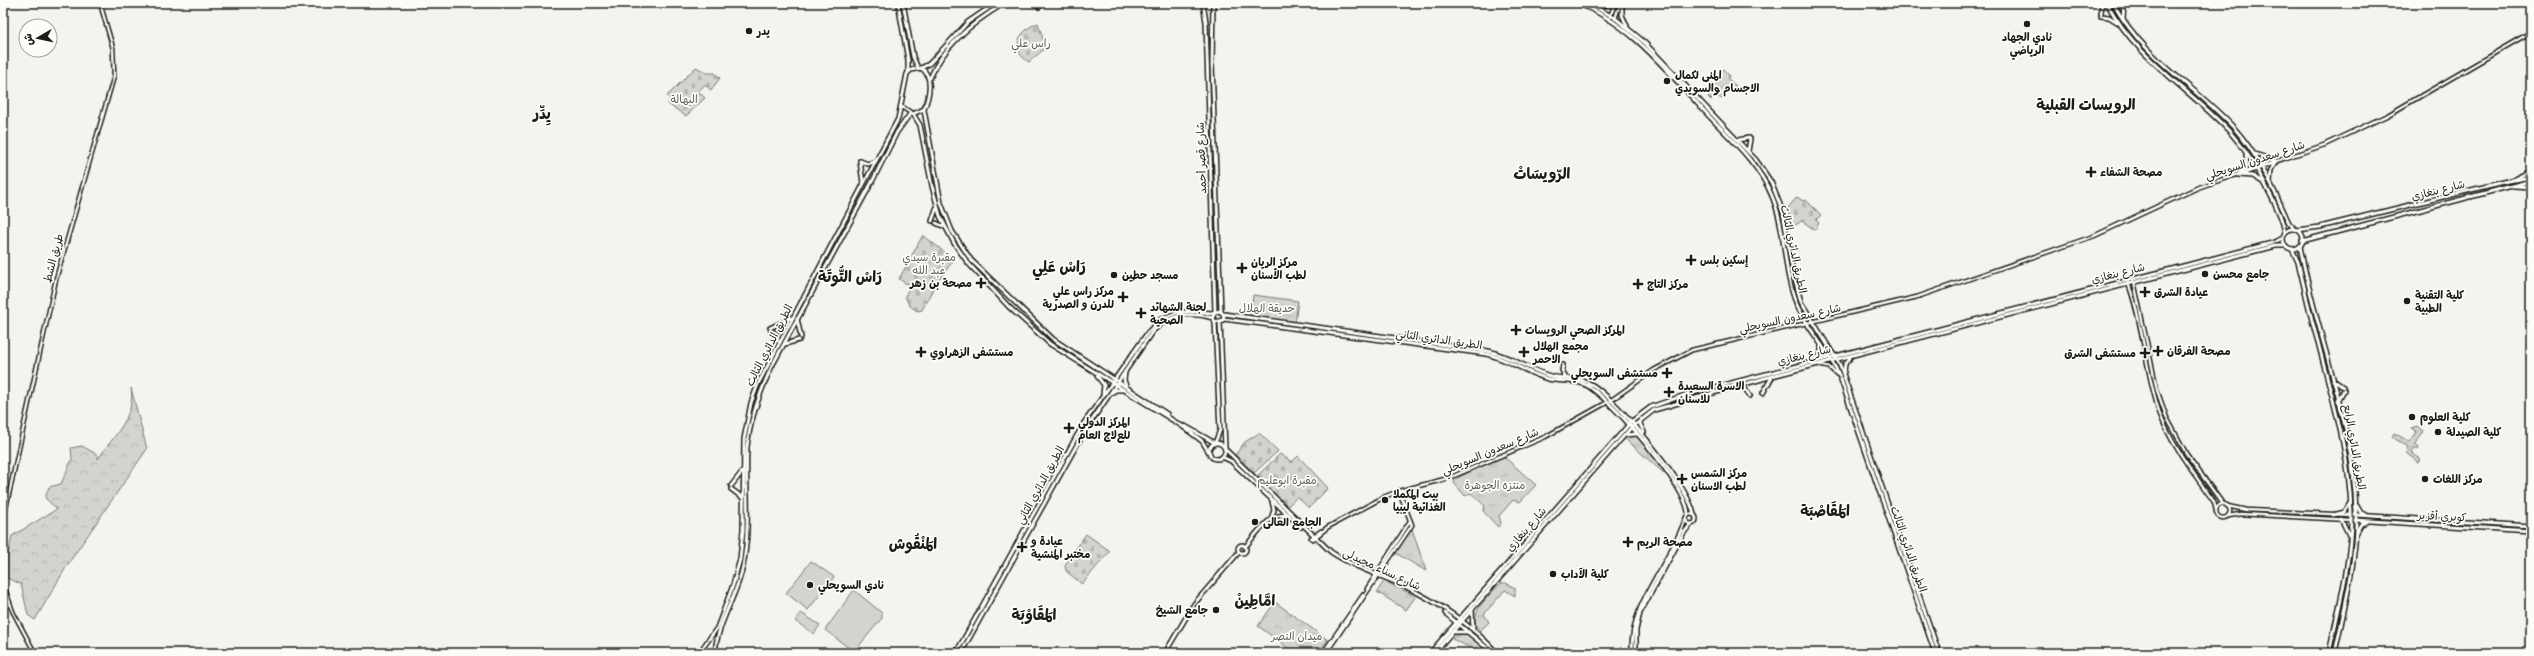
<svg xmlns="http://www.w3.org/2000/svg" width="2534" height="656" font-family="'Balsamiq Sans','Playpen Sans Arabic',sans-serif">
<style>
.grass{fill:url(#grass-tufts);stroke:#787876}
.forest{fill:url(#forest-crowns);stroke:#787876}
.cemetery{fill:url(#cemetery-stones);stroke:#787876}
.garden{fill:url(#garden-furrows);stroke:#787876}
.pitch{fill:#d4d3cf;stroke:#787876}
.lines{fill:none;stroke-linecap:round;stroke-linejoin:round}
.secondary-casing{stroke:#1c1c1c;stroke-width:5.5}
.primary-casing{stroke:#1c1c1c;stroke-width:6}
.trunk-casing{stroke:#1c1c1c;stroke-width:6}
.secondary{stroke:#fdfcf7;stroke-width:2.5}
.primary{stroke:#fdfcf7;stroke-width:3}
.trunk{stroke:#fdfcf7;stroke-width:3}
.poi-dot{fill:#1c1c1c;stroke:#fdfcf7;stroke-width:1.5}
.labels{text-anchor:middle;stroke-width:3.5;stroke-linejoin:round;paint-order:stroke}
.poi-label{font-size:11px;font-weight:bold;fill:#1c1c1c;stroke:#fdfcf7;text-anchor:start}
.park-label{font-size:11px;fill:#5c5c5b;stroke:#fdfcf7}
.street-label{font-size:11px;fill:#1c1c1c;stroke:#fdfcf7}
.district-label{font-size:15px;font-weight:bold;fill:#1c1c1c;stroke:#fdfcf7}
</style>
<defs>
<pattern id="grass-tufts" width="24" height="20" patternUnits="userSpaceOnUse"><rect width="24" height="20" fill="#d4d3cf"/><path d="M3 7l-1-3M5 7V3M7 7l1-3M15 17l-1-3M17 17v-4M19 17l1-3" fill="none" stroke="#b5b5b1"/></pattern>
<pattern id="forest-crowns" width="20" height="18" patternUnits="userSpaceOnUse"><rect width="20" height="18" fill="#d4d3cf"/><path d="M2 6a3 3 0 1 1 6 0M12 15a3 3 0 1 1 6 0" fill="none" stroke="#b5b5b1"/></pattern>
<pattern id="cemetery-stones" width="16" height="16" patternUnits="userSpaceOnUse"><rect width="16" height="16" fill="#d4d3cf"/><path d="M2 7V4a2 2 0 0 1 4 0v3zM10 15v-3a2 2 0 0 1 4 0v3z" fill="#b5b5b1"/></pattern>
<pattern id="garden-furrows" width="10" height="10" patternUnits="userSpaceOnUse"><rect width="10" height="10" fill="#d4d3cf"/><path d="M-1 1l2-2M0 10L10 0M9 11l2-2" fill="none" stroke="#b5b5b1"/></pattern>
</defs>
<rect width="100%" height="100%" fill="#f4f3ee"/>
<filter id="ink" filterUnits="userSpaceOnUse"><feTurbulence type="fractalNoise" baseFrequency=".025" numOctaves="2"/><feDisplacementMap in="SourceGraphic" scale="8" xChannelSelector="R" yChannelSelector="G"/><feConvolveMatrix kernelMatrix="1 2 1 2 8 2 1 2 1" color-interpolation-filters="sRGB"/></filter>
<g filter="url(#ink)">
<g class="grass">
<polygon points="1253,295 1298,301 1295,323 1250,317"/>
<polygon points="1637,435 1641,438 1667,476 1624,438 1627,436"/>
<polygon points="1503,456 1536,485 1520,502 1513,500 1499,516 1501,523 1498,527 1483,511 1485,506 1471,493 1465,496 1454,483 1455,479"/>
<polygon points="1411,526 1426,571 1394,552"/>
<polygon points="1384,581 1416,596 1406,610 1377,592"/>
<path d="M1501,583h5l9,5v8l-10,-6 -21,24 5,8 -9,9c-16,-15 11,-37 21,-48z"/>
<polygon points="1275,602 1328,640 1318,653 1295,653 1258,626"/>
<polygon points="1459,633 1467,633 1480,643 1472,653 1467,646 1452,639"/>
</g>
<path class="forest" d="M131,388l16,61 -79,115 -33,56 -7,-5 -7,-31 -14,-6v-18l5,-24 45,-27 -12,-11 4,-11 12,-3 11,-25 -1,-11 11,-2 16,9v4c15,-22 38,-43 33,-71z"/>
<g class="cemetery">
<path d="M1038,23l7,22 -2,2 1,2 -15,13c-21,-12 -10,-32 9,-39z"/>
<polygon points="696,67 707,73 715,73 720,78 711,90 705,85 698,91 705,98 686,116 668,104 670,99 667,96"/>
<polygon points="1797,197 1803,201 1806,200 1821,215 1816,220 1819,223 1815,230 1802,221 1792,227 1787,209"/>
<polygon points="923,235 954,260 936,283 922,310 917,311 909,305 905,296 910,286 899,279"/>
<polygon points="1259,433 1278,451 1254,473 1235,455 1245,442"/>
<polygon points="1280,454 1292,462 1298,456 1328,488 1309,508 1297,497 1287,507 1256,477"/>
<polygon points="1086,534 1110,551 1082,584 1066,571 1065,565"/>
</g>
<g class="garden">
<polygon points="1723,69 1729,75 1728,79 1736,86 1721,99 1715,94 1711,100 1708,97 1714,87 1712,82"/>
<polygon points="2418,427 2423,431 2416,444 2419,447 2418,450 2414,448 2411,453 2421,459 2418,462 2406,453 2408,447 2392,437 2394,433 2410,442 2417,432 2412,429"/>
</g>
<g class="pitch">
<polygon points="811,561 834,577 808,610 786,593"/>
<polygon points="854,590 882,613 882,618 854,652 825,630"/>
<polygon points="801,613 820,625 814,634 795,621"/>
</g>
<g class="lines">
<defs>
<g id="secondary">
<polyline points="1615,19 1620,3"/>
<polyline points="1609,20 1615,3"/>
<polyline points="2242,174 2275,163"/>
<polyline points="2134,282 2157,390 2166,416 2187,455 2223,504"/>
<path d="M2128,283c16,42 17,89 32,131 12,33 34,59 54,88l2,8"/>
<polyline points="1610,401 1654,370 1692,350 1917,297 2094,236 2197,188 2324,145 2388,115 2531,32"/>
<circle cx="2223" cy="511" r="7"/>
<polyline points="2227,506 2246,510 2351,515"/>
<polyline points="2228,516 2241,514 2351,520"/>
<polyline points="3,521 56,279 114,76 113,48 100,3"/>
<polyline points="1311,538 1321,531"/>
<polyline points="1313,539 1328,527 1384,497 1399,491 1449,478 1545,437 1606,403"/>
<polyline points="3,583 13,612 35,653"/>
<polyline points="1367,589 1410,521"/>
<polyline points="1323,653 1363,595"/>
<polyline points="1326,653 1412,525 1399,491"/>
</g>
<g id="primary">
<polyline points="898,3 908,60 908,72"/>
<polyline points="903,3 913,57 918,68"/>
<polyline points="1036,3 1039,7"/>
<polyline points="1203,3 1206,22 1215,312"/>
<polyline points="1213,3 1212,64 1221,312"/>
<path d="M1576,3c54,18 95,73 133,113 23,24 50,48 63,80 15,35 10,74 25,109 11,26 32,45 43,72l95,276"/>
<polyline points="1588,3 1615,18 1644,42 1756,160 1771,182 1783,212 1792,267 1801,302 1840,365 1939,653"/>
<polyline points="1622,3 1622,15 1627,26"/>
<path d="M2107,3c30,57 81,84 123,129 17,19 29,39 40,62 7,13 13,25 15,39"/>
<path d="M2113,3c32,58 80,80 122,126 24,27 39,61 54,94l6,6"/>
<polyline points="1597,7 1613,3"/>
<polyline points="2101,13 2102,3"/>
<polyline points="2101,16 2109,17 2117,22"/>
<polyline points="2123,19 2124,3"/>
<polyline points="921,68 929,64 968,22 996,3"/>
<path d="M930,78c14,-33 44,-57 75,-75"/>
<polyline points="924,110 941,203 952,231 971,260 1053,339 1167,414"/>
<polyline points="913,114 920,125 932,186 940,216 954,243 968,263 1009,307 1050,344 1182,426 1202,441 1210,454"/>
<polyline points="1738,140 1749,138"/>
<polyline points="1748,151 1750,139"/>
<polyline points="2255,154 2276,161"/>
<polyline points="860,161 863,183"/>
<polyline points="860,161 868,164 875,161"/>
<polyline points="2240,173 2247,166 2246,154"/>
<polyline points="2238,175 2253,176 2264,183"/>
<polyline points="2270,182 2271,170 2275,163"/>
<polyline points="932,221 936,209"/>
<polyline points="936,223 945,227"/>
<circle cx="2293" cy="239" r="10"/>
<polyline points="2297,230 2320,227 2512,180"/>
<polyline points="2302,241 2512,186"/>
<path d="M2300,246c16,90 55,177 56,269 1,47 -12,93 -21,138"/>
<path d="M2292,249l6,13c7,27 12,54 20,80 14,55 32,113 33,170 1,47 -12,95 -22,141"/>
<path d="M1224,314l264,37c21,5 39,17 59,24 13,5 29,1 42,8 26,13 101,104 105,132"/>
<polyline points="797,319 801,337"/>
<path d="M1224,319l262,35c23,5 40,19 62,25 12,3 27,0 38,6 25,13 102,102 102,129"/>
<polyline points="1215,322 1220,430 1215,443"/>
<polyline points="1220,322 1225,448"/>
<polyline points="770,328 791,318"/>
<polyline points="771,331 776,333 778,341"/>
<polyline points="785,344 799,340"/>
<polyline points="1812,361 1821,355 1821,344"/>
<polyline points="1563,365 1562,370 1565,377"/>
<polyline points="1820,365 1829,367 1838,375"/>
<polyline points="1125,372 1124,380 1126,386"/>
<polyline points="1844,372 1845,364 1850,358"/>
<polyline points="1097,376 1104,385 1103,394"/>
<polyline points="2333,380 2343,387"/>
<polyline points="1738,386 1745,389 1750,396"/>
<polyline points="1111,393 1116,390 1123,390"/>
<polyline points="1763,393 1772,377"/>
<polyline points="2338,401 2344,390"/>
<polyline points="1641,419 1640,424 1644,432"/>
<polyline points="1185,426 1215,443"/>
<polyline points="1625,435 1637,434"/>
<circle cx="1217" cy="451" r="8"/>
<path d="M1225,449l106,103c21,14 45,22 69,32 36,17 70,39 97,69"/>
<polyline points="1222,457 1231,461 1301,527"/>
<polyline points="731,486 742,472"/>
<polyline points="731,489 743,498"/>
<polyline points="2357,506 2361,513 2366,515"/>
<circle cx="1691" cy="519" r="5"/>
<polyline points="2333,515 2345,512 2350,503"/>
<polyline points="2355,515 2531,526"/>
<polyline points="1271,519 1274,510 1272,501"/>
<polyline points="2341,519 2349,535"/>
<polyline points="2355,520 2531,531"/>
<polyline points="2356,533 2361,524 2367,522"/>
<circle cx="1242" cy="549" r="4"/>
<path d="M1245,547c11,-12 25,-36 43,-31"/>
<polyline points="1472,610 1473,629"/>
<polyline points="1445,613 1493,653"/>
<polyline points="1453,632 1469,632"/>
<path d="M699,653l18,-25 16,-43 7,-26 3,-29 1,-91 7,-36 7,-19 140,-265 9,-45 4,-4 10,-2c13,8 8,29 3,41l-11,5 -11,-7"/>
<path d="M715,653c2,-30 22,-57 28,-87 8,-40 2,-79 4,-119 3,-28 13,-55 25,-81l100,-184 25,-50 13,-18"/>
<polyline points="956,653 1084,423 1148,332 1161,319 1176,313 1193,311 1211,313 1220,311 1224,315 1223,320 1215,322 1213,318 1214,313"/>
<path d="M961,653l123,-221 68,-100c17,-18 37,-21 61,-14"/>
<polyline points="1165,653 1194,604 1239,552"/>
<polyline points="1430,653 1631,422 1651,407 1685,395 2272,243 2283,238"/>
<polyline points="1434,653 1630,429 1654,410 1776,375 2275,246 2286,246"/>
<path d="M1632,653c-2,-52 37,-86 53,-133"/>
<polyline points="1636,653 1636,630 1640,613 1683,534 1691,524"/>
</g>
<g id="trunk">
<polyline points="2512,180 2531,171"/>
<polyline points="2514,180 2531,177"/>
<polyline points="2512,186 2531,181"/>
<polyline points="2514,186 2531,187"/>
</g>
</defs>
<use href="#secondary" class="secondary-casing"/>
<use href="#primary" class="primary-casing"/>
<use href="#trunk" class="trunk-casing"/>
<use href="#secondary" class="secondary"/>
<use href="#primary" class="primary"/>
<use href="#trunk" class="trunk"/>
</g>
</g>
<g class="poi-dot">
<circle cx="2027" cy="24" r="4"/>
<circle cx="749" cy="31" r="4"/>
<circle cx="1667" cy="81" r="4"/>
<path d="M2089 166h4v4h4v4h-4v4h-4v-4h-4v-4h4z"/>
<path d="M1689 254h4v4h4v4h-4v4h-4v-4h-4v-4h4z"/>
<path d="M1240 262h4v4h4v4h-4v4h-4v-4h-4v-4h4z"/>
<circle cx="2205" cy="274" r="4"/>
<circle cx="1114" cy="275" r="4"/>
<path d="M979 277h4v4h4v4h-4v4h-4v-4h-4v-4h4z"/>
<path d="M1636 278h4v4h4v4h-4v4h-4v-4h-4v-4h4z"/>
<path d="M2143 286h4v4h4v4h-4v4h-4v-4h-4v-4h4z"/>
<path d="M1121 291h4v4h4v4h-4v4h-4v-4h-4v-4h4z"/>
<circle cx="2407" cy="301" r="4"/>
<path d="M1139 307h4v4h4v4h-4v4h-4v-4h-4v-4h4z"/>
<path d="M1514 324h4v4h4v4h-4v4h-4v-4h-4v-4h4z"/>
<path d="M2156 345h4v4h4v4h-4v4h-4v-4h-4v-4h4z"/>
<path d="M919 346h4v4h4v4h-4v4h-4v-4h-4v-4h4z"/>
<path d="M1522 346h4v4h4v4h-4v4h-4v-4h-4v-4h4z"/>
<path d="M2143 347h4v4h4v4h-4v4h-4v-4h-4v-4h4z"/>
<path d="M1665 367h4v4h4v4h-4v4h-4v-4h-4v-4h4z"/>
<path d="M1667 386h4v4h4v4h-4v4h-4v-4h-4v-4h4z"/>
<circle cx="2412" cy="417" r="4"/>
<path d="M1067 422h4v4h4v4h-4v4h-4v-4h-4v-4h4z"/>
<circle cx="2438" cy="432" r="4"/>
<path d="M1680 473h4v4h4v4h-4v4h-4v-4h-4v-4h4z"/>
<circle cx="2425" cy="479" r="4"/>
<circle cx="1385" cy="500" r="4"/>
<circle cx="1255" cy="522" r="4"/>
<path d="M1626 536h4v4h4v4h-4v4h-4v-4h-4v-4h4z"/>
<path d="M1020 541h4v4h4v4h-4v4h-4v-4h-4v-4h4z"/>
<circle cx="1553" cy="574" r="4"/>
<circle cx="810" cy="585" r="4"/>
<circle cx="1216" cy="610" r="4"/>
</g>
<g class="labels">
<g class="poi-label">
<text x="757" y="35">يدر</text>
<text x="2027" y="41" text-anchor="middle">نادي الجهاد<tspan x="2027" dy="13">الرياضي</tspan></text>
<text x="1675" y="79">المنى لكمال<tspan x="1675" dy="13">الاجسام والسويدي</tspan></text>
<text x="2100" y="176">مصحة الشفاء</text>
<text x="1700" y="264">إسكين بلس</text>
<text x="1251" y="266">مركز الريان<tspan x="1251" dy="13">لطب الأسنان</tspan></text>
<text x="2213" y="278">جامع محسن</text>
<text x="1122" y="279">مسجد حطين</text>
<text x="972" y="287" text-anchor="end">مصحة بن زهر</text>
<text x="1647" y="288">مركز التاج</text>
<text x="1114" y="295" text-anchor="end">مركز راس علي<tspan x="1114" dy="13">للدرن و الصدرية</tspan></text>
<text x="2154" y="296">عيادة الشرق</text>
<text x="2415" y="299">كلية التقنية<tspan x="2415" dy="13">الطبية</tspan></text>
<text x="1150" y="311">لجنة الشهائد<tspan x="1150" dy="13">الصحية</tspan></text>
<text x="1525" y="334">المركز الصحي الرويسات</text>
<text x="1533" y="350">مجمع الهلال<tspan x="1533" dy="13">الاحمر</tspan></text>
<text x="2167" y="355">مصحة الفرقان</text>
<text x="930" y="356">مستشفى الزهراوي</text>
<text x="2136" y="357" text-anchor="end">مستشفى الشرق</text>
<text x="1658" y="377" text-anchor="end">مستشفى السويحلي</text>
<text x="1678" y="390">الاسرة السعيدة<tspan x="1678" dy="13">للاسنان</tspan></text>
<text x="2420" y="421">كلية العلوم</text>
<text x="1078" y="426">المركز الدولي<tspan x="1078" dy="13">للعﻻج العام</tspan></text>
<text x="2446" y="436">كلية الصيدلة</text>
<text x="1691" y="477">مركز الشمس<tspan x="1691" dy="13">لطب الاسنان</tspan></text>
<text x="2433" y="483">مركز اللغات</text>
<text x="1393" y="498">بيت المكملا<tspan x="1393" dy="13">الغذائية ليبيا</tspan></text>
<text x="1263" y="526">الجامع العالى</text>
<text x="1031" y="545">عيادة و<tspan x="1031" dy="13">مختبر المنشية</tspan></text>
<text x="1637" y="546">مصحة الريم</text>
<text x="1561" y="578">كلية الآداب</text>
<text x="818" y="589">نادي السويحلي</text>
<text x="1208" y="614" text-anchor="end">جامع الشيخ</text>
</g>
<g class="park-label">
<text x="1031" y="47">راس علي</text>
<text x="684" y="103">البهالة</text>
<text x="929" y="261">مقبرة سيدي<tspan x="929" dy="13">عبد الله</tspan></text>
<text x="1267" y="312">حديقة الهلال</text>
<text x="1287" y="484">مقبرة ابوعليم</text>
<text x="1495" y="489">منتزه الجوهرة</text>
<text x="1297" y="640">ميدان النصر</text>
</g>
<g class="street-label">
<text transform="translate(1201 158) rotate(-92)" y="4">شارع قصر أحمد</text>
<text transform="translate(2255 160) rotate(-18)" y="4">شارع سعدون السويحلي</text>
<text transform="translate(2438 190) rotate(-14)" y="4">شارع بنغازي</text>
<text transform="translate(1794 249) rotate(78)" y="4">الطريق الدائري الثالث</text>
<text transform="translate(53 258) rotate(-75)" y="4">طريق الشط</text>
<text transform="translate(2118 273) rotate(-14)" y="4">شارع بنغازي</text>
<text transform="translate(1790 318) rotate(-12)" y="4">شارع سعدون السويحلي</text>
<text transform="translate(1439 339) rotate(8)" y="4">الطريق الدائري الثاني</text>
<text transform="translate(769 345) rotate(-63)" y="4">الطريق الدائري الثالث</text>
<text transform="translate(1804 355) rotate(-14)" y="4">شارع بنغازي</text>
<text transform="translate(2355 447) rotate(80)" y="4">الطريق الدائري الرابع</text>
<text transform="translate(1490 451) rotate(-23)" y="4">شارع سعدون السويحلي</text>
<text transform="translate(1040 485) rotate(-61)" y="4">الطريق الدائري الثاني</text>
<text transform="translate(2442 516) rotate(3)" y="4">كوبري أقزير</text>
<text transform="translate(1526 529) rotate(-49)" y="4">شارع بنغازي</text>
<text transform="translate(1909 549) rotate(71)" y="4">الطريق الدائري الثالث</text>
<text transform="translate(1382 569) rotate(25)" y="4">شارع سناء محيدلى</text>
</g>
<g class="district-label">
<text x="2086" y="110">الرويسات القبلية</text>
<text x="542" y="119">يِدِّر</text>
<text x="1542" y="179">الرّويسَاتْ</text>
<text x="1059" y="272">رَاسْ عَلِي</text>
<text x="850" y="282">رَاسْ التُّوتَة</text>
<text x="1825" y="516">المَقَاصْبَة</text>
<text x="913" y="549">المَنْقُوش</text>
<text x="1255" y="606">امَّاطِينْ</text>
<text x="1034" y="620">المَقَاوْبَة</text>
</g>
</g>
<rect width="2534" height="656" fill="none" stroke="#fdfcf7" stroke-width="16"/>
<rect x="8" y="8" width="2518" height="640" fill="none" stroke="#1c1c1c" stroke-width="1.5" filter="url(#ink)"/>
<g transform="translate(38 38) rotate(261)"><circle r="19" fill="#fdfcf7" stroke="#a3a29f"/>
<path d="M0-3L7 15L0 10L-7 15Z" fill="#1c1c1c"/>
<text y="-6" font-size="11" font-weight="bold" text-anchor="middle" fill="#1c1c1c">ش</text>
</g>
</svg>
